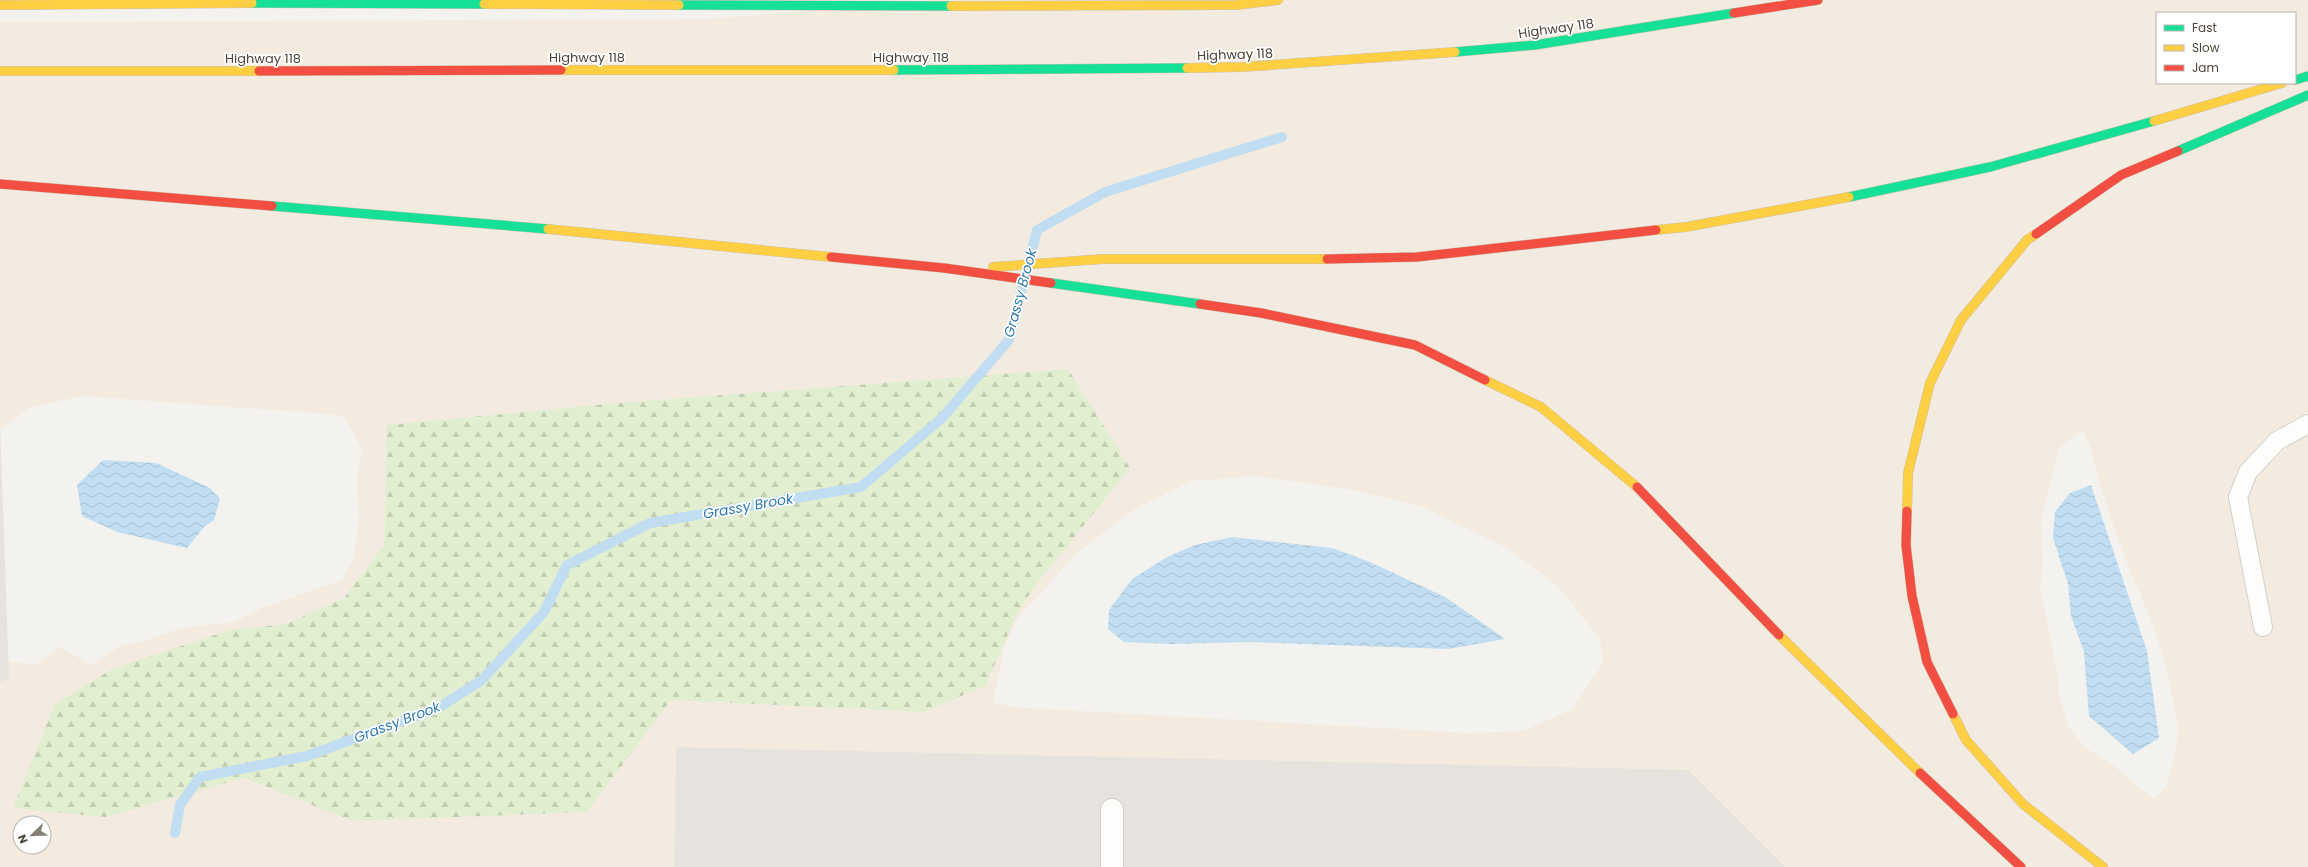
<svg xmlns="http://www.w3.org/2000/svg" width="2308" height="867" font-family="Poppins,sans-serif">
<style>
.commercial{fill:#f3ebdf;fill-rule:evenodd}
.forest{fill:url(#forest-firs)}
.parking{fill:#e6e3df}
.water{fill:url(#water-waves)}
.lines{fill:none;stroke-linecap:round;stroke-linejoin:round}
.stream{stroke:#c0ddf1;stroke-width:10}
.lane-casing{stroke:#d2d0cb;stroke-width:20}
.street-casing{stroke:#d2d0cb;stroke-width:24}
.fast-casing{stroke:#ccbfa9;stroke-width:10}
.slow-casing{stroke:#ccbfa9;stroke-width:10}
.jam-casing{stroke:#ccbfa9;stroke-width:10}
.lane{stroke:#fdfdfc;stroke-width:18}
.street{stroke:#fdfdfc;stroke-width:22}
.fast{stroke:#16e098;stroke-width:9}
.slow{stroke:#ffcf43;stroke-width:9}
.jam{stroke:#f24e42;stroke-width:9}
.labels{text-anchor:middle;stroke-width:3.5;stroke-linejoin:round;paint-order:stroke}
.street-label{font-size:13px;fill:#4b4439;stroke:#fff}
.water-label{font-size:14px;font-style:italic;fill:#2e7ab2;stroke:#fff}
</style>
<defs>
<pattern id="forest-firs" width="22" height="20" patternUnits="userSpaceOnUse"><rect width="22" height="20" fill="#e1eecf"/><path d="M5 1l3.5 6h-7zM16 11l3.5 6h-7z" fill="#c3cdb2"/></pattern>
<pattern id="water-waves" width="16" height="10" patternUnits="userSpaceOnUse"><rect width="16" height="10" fill="#c0ddf1"/><path d="M0 5q4-4 8 0t8 0" fill="none" stroke="#a6bfcf"/></pattern>
</defs>
<rect width="100%" height="100%" fill="#f4f2ee"/>
<path class="commercial" d="M934,0h1374v867h-2308v-213l10,8 27,2 23,-17 31,18 30,-20 24,-4 35,-13 54,-6 30,-15 78,-27 12,-22 5,-40 -2,-40 5,-29 -17,-31 -15,-4 -248,-18 -53,12 -29,22v-408l707,-3zM2157,13h138v70h-138zM1068,369l62,99 -96,119 -18,29 -93,96 -252,-12 -84,112 -235,9 -108,-43 -14,-148 56,-6 58,-26 40,-53 3,-120 219,-21zM2083,431l7,15 9,36 13,40 18,49 21,48 16,51 11,57 -2,22 -9,36 -14,14 -38,-32 -32,-21 -15,-21 -8,-27 -3,-26 -17,-86 3,-19 -2,-46 18,-72 15,-14zM1256,476l92,13 72,17 87,42 52,39 41,52 3,24 -32,47 -49,21 -53,2 -456,-26 -20,-5 12,-57 13,-27 61,-67 57,-43 55,-27zM20,823h24v24h-24z"/>
<polygon class="forest" points="1068,369 1130,468 1034,587 1016,616 985,686 923,712 671,700 587,812 352,821 244,778 105,817 13,808 55,704 112,669 230,630 286,624 344,598 384,545 387,425 606,404"/>
<g class="parking">
<polygon points="0,421 9,678 0,682"/>
<polygon points="676,747 1688,770 1785,867 674,867"/>
</g>
<g class="water">
<polygon points="103,460 156,463 210,488 220,499 214,520 204,527 187,548 117,532 82,516 77,485"/>
<polygon points="2091,485 2147,651 2159,738 2133,754 2089,716 2084,652 2071,616 2068,584 2053,538 2055,512 2070,493"/>
<polygon points="1232,537 1332,548 1370,562 1447,598 1505,639 1448,649 1249,642 1169,644 1124,642 1108,629 1109,610 1132,579 1167,557 1195,545"/>
</g>
<g class="lines">
<polyline class="stream" points="175,833 180,805 200,777 307,756 438,708 482,680 544,612 567,565 650,523 861,487 942,418 1009,340 1037,230 1105,192 1282,137"/>
<defs>
<polyline id="lane" points="2263,627 2238,497 2248,472 2277,441 2308,424"/>
<polyline id="street" points="1112,810 1112,867"/>
<g id="fast">
<polyline points="252,3 484,4"/>
<polyline points="679,5 951,6"/>
<polyline points="1455,52 1535,45 1734,13"/>
<polyline points="894,70 1187,68"/>
<polyline points="2295,80 2308,76"/>
<polyline points="2178,151 2308,95"/>
<polyline points="1849,197 1990,167 2154,121"/>
<polyline points="272,206 548,229"/>
<polyline points="1051,283 1200,304"/>
</g>
<g id="slow">
<polyline points="484,4 679,5"/>
<polyline points="0,5 252,3"/>
<polyline points="951,6 1236,5 1278,0"/>
<polyline points="1187,68 1242,67 1455,52"/>
<polyline points="561,70 894,70"/>
<polyline points="0,71 259,71"/>
<polyline points="2154,121 2282,83"/>
<polyline points="548,229 831,257"/>
<polyline points="1656,230 1686,227 1849,197"/>
<polyline points="993,267 1103,259 1327,259"/>
<polyline points="1485,380 1541,407 1637,487"/>
<polyline points="1907,511 1908,473 1930,383 1961,320 2027,240 2036,234"/>
<polyline points="1779,635 1920,773"/>
<polyline points="1953,714 1966,740 2023,804 2103,867"/>
</g>
<g id="jam">
<polyline points="1734,13 1818,0"/>
<polyline points="259,71 561,70"/>
<polyline points="0,184 272,206"/>
<polyline points="2036,234 2121,175 2178,151"/>
<polyline points="831,257 944,268 1051,283"/>
<polyline points="1327,259 1417,257 1656,230"/>
<polyline points="1200,304 1261,313 1415,345 1485,380"/>
<polyline points="1637,487 1779,635"/>
<polyline points="1907,511 1906,545 1912,596 1927,662 1953,714"/>
<polyline points="1920,773 2021,867"/>
</g>
</defs>
<use href="#lane" class="lane-casing"/>
<use href="#street" class="street-casing"/>
<use href="#fast" class="fast-casing"/>
<use href="#slow" class="slow-casing"/>
<use href="#jam" class="jam-casing"/>
<use href="#lane" class="lane"/>
<use href="#street" class="street"/>
<use href="#fast" class="fast"/>
<use href="#slow" class="slow"/>
<use href="#jam" class="jam"/>
</g>
<g class="labels">
<g class="street-label">
<text transform="translate(1556 28) rotate(-8)" y="5">Highway 118</text>
<text transform="translate(1235 54) rotate(-2)" y="5">Highway 118</text>
<text x="587" y="62">Highway 118</text>
<text x="911" y="62">Highway 118</text>
<text x="263" y="63">Highway 118</text>
</g>
<g class="water-label">
<text transform="translate(1020 293) rotate(-75)" y="5">Grassy Brook</text>
<text transform="translate(748 506) rotate(-10)" y="5">Grassy Brook</text>
<text transform="translate(397 722) rotate(-21)" y="5">Grassy Brook</text>
</g>
</g>
<rect x="2156" y="12" width="140" height="72" fill="#ffffff" stroke="#b7b4b0"/>
<rect x="2164" y="25" width="20" height="6" fill="#16e098" stroke="#b7b4b0"/>
<text x="2192" y="32" font-size="12" fill="#4b4439">Fast</text>
<rect x="2164" y="45" width="20" height="6" fill="#ffcf43" stroke="#b7b4b0"/>
<text x="2192" y="52" font-size="12" fill="#4b4439">Slow</text>
<rect x="2164" y="65" width="20" height="6" fill="#f24e42" stroke="#b7b4b0"/>
<text x="2192" y="72" font-size="12" fill="#4b4439">Jam</text>
<g transform="translate(32 835) rotate(247)"><circle r="19" fill="#ffffff" stroke="#b7b4b0"/>
<path d="M0-3L7 15L0 10L-7 15Z" fill="#868178"/>
<text y="-6" font-size="11" font-weight="bold" text-anchor="middle" fill="#4b4439">N</text>
</g>
</svg>
